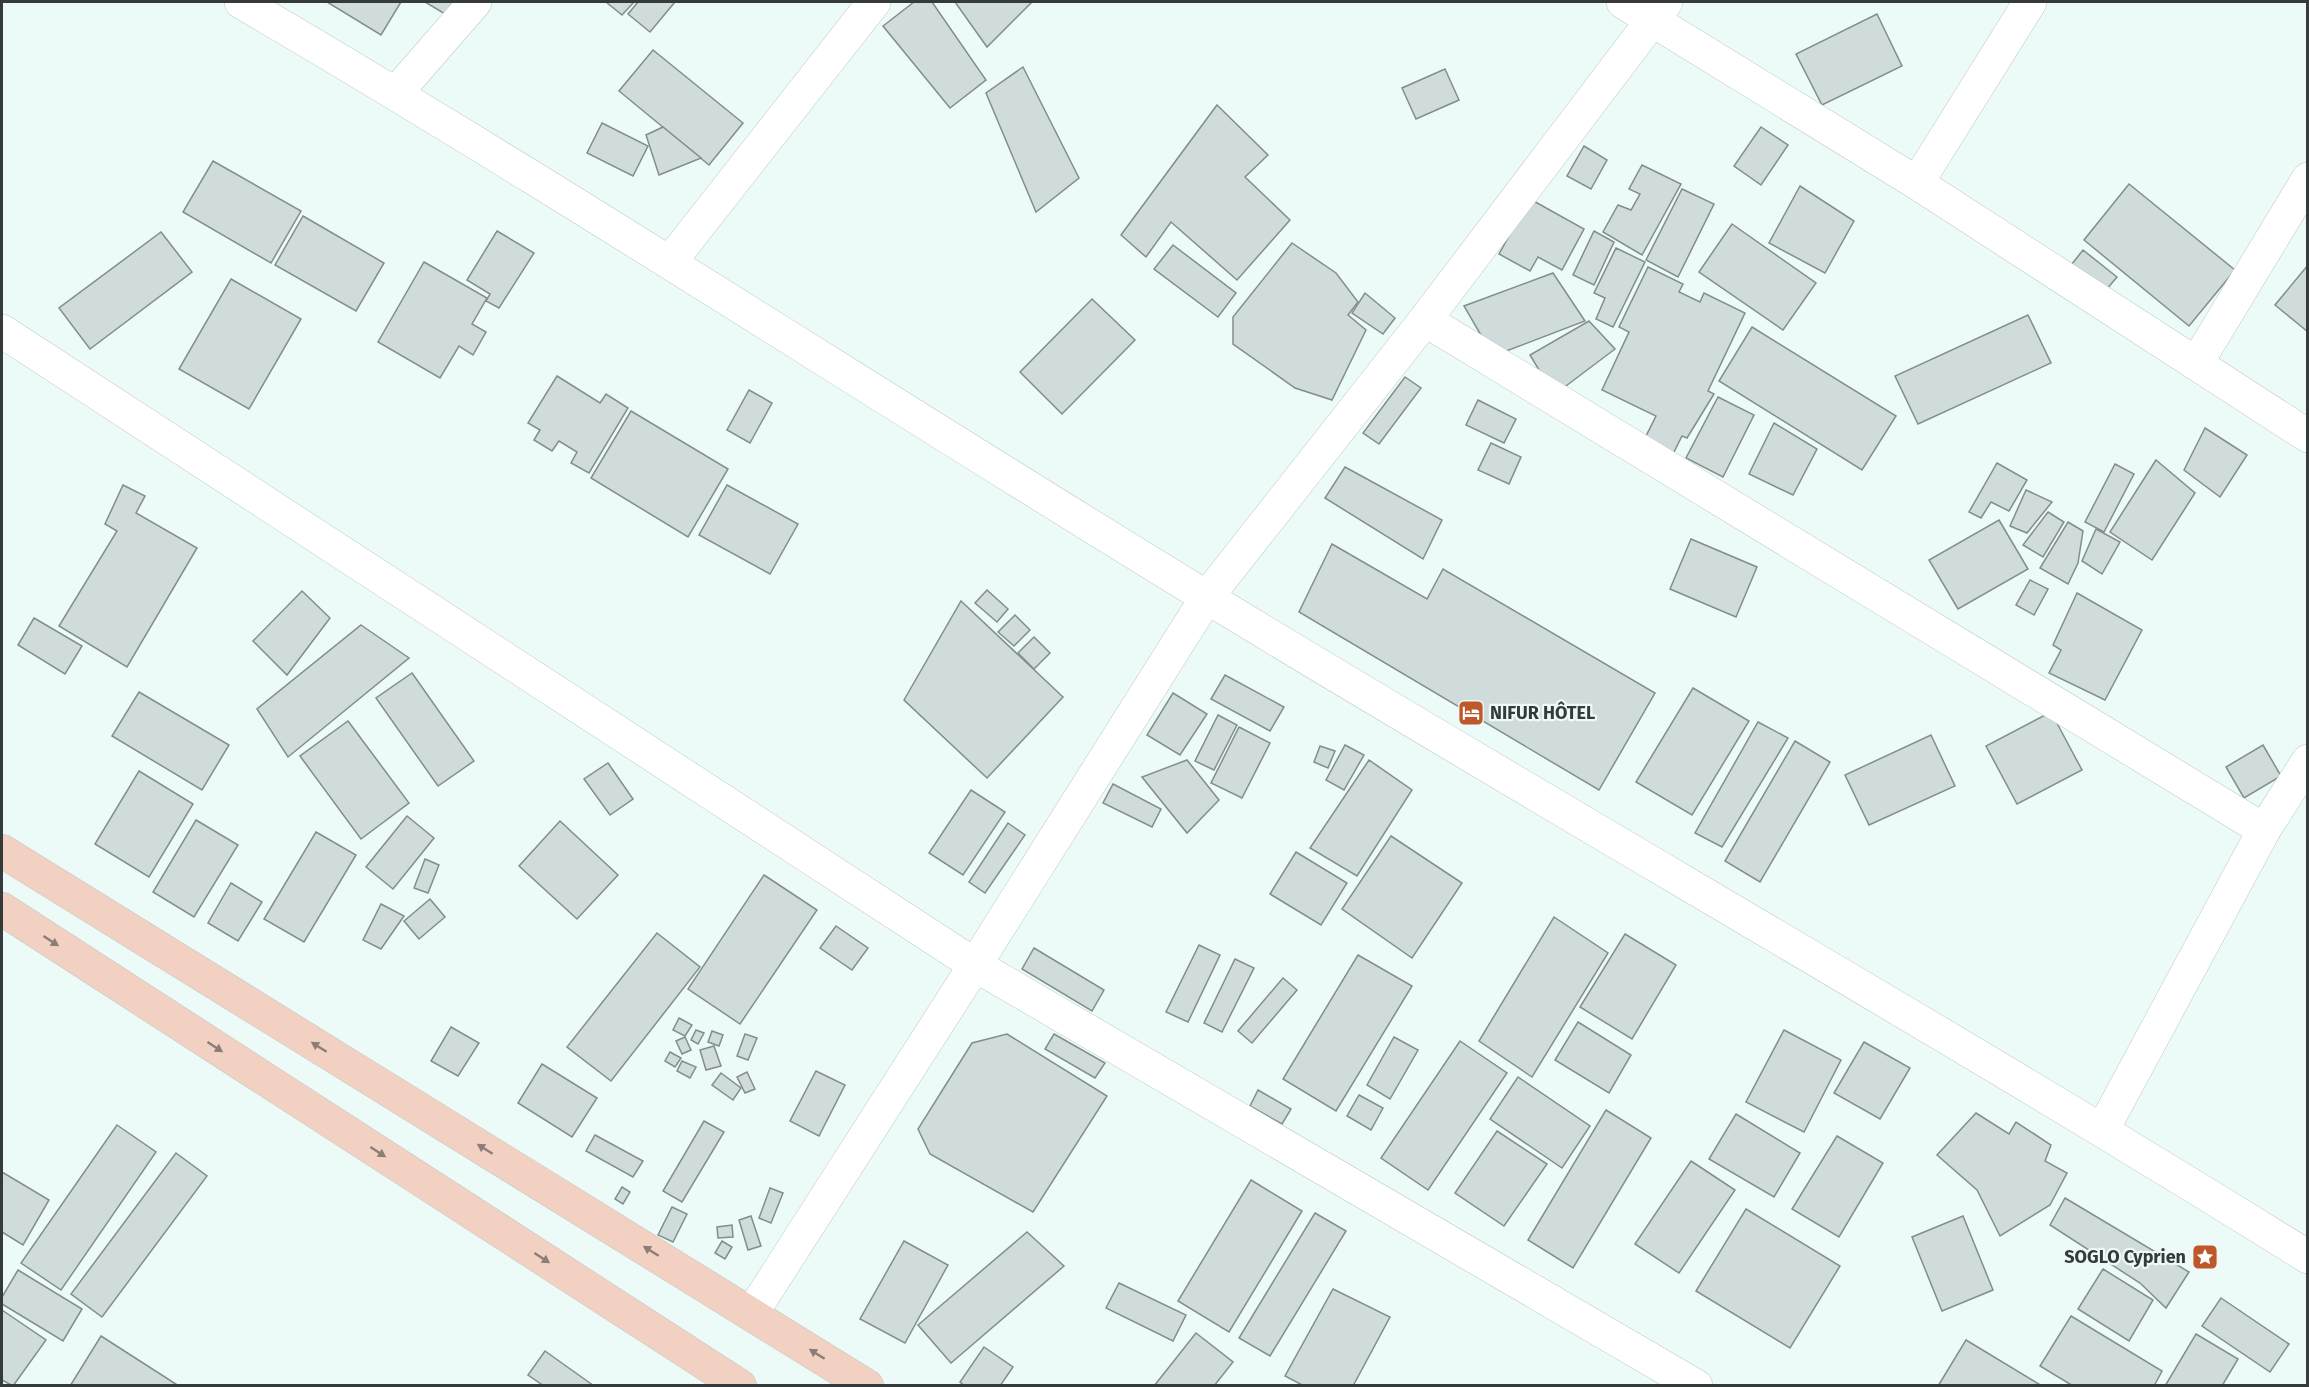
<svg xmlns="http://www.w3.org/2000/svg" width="2309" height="1387" font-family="'Fira Sans',sans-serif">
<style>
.building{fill:#cfdcdb;stroke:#828e8c;stroke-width:1.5}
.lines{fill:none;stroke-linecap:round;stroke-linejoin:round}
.street-casing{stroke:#becbc9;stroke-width:34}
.secondary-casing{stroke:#becbc9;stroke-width:34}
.street{stroke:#fff;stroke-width:33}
.secondary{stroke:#f2d1c2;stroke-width:33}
.oneway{fill:#8a7e77}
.labels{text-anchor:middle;stroke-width:4.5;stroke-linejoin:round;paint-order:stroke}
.poi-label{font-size:18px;font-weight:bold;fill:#353b3a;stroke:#ecfaf8;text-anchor:start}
</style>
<rect width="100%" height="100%" fill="#ecfaf8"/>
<g class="building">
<polygon points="327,2 401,2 381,35"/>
<polygon points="425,2 453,2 445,14"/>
<polygon points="606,2 634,2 622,15"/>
<polygon points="638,2 675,2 650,32 628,14"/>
<polygon points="914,2 932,2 986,80 950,108 883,26"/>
<polygon points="955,2 1032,2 987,47"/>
<polygon points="1877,14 1902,66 1822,105 1796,54"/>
<polygon points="653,50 743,123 709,165 619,91"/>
<polygon points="1023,67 1079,178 1036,212 986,93"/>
<polygon points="1445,69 1459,100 1416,119 1402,88"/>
<polygon points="1217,105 1268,155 1245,177 1290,220 1237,280 1171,222 1146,257 1121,235"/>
<polygon points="602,123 648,146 633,176 587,153"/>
<polygon points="663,127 701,158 659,175 646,135"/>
<polygon points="1761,127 1788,145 1761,185 1734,166"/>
<polygon points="1584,146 1607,160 1591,189 1567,176"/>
<polygon points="213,161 301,211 271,263 183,212"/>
<polygon points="1642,165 1681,184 1642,255 1603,232 1618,205 1631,210 1640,194 1629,189"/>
<polygon points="2129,184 2235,270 2189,326 2084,240"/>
<polygon points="1800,186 1854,221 1825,273 1769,243"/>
<polygon points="1682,189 1714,204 1678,277 1646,260"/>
<polygon points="1530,199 1584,229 1562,270 1538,257 1530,271 1499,254"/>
<polygon points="303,216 384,263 356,311 275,265"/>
<polygon points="1732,224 1816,283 1783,330 1699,272"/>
<polygon points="497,231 534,253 499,308 486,301 490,294 467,280"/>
<polygon points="1594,231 1614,242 1594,285 1573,275"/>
<polygon points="161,232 192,272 90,349 59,308"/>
<polygon points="1292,243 1336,273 1358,302 1348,315 1366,330 1332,400 1295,388 1233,344 1233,317"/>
<polygon points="1173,245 1236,293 1218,317 1154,269"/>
<polygon points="1616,248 1645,262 1613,327 1596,319 1605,298 1594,293"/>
<polygon points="2083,250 2117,277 2101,296 2068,269"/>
<polygon points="424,262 487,298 472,324 486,332 473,355 459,346 440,378 378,342"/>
<polygon points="2308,265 2308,332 2275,305"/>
<polygon points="1648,267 1683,284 1679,292 1700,302 1704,293 1745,313 1708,391 1714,394 1687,438 1682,436 1673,454 1644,440 1656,416 1602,390 1629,332 1619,327"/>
<polygon points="1553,273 1585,321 1493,356 1464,306"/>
<polygon points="231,279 301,319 249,409 179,369"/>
<polygon points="1365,293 1395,318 1383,334 1352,313"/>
<polygon points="1092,299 1135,340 1062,414 1020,372"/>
<polygon points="2028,315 2051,363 1918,424 1895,376"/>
<polygon points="1589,321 1615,349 1554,395 1530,355"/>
<polygon points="1752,327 1896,416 1862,470 1719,381"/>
<polygon points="557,376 600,403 606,394 628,408 589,473 571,463 577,452 559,441 552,451 534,440 540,430 528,423"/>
<polygon points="1405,377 1421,388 1379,444 1363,433"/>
<polygon points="749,390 772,403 750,443 727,430"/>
<polygon points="1718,397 1754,415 1723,477 1686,458"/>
<polygon points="1478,400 1516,419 1504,443 1466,425"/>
<polygon points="631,411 728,469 688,537 591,478"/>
<polygon points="1774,423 1817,449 1793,495 1749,474"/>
<polygon points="2205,428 2247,455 2220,497 2184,470"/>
<polygon points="1491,443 1521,457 1509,484 1478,470"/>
<polygon points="2156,460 2195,493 2152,560 2110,532"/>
<polygon points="1997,463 2027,480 2009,511 1991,502 1981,518 1969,512"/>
<polygon points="2115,464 2134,474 2104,532 2085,522"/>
<polygon points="1345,467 1442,520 1423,559 1325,498"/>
<polygon points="123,485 145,496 136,513 197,548 127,667 59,626 117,531 105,524"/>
<polygon points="727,485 798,524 770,574 699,535"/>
<polygon points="2026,490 2052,502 2027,533 2010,526"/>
<polygon points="2048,512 2064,522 2043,557 2023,545"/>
<polygon points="1999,520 2028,569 1958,609 1929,560"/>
<polygon points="2068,522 2083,531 2078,563 2068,584 2040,568"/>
<polygon points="2096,529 2120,542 2102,574 2082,561"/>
<polygon points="1691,539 1757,567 1736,617 1670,589"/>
<polygon points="1332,544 1427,599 1443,569 1655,693 1599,790 1299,612"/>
<polygon points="2030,580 2048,589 2034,615 2016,605"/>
<polygon points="987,590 1008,609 997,622 975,603"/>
<polygon points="302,591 330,618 287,675 253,641"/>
<polygon points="2077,593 2142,630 2105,700 2049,673 2061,650 2053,645"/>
<polygon points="961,601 1063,697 987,778 904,700"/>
<polygon points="1015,615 1030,630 1014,646 998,632"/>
<polygon points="34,618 82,646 65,674 18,645"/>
<polygon points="361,625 409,658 288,757 257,709"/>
<polygon points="1034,637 1050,653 1034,669 1018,653"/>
<polygon points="412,673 474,761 438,786 376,698"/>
<polygon points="1225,675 1284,707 1270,731 1211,699"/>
<polygon points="1693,688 1749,721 1692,815 1636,782"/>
<polygon points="139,692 229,745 202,790 112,736"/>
<polygon points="1173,693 1207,714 1180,755 1147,735"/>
<polygon points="2051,712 2082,770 2017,804 1986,746"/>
<polygon points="1218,715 1237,725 1214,770 1195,761"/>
<polygon points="348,721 409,803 361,839 300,756"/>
<polygon points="1758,722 1788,738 1722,847 1695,833"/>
<polygon points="1239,727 1270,743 1242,798 1211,783"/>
<polygon points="1931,735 1955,786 1869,825 1845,775"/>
<polygon points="1795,741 1830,762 1760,882 1725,861"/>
<polygon points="1345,745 1364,755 1344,790 1326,780"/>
<polygon points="2263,745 2281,776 2244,798 2226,767"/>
<polygon points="1320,746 1335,751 1328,768 1314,762"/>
<polygon points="1187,760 1219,800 1187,833 1142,777"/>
<polygon points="1369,760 1412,790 1357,876 1310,848"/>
<polygon points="608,763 633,799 610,815 584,779"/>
<polygon points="139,771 193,804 149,877 95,844"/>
<polygon points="1113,784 1161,809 1152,827 1103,803"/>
<polygon points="971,790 1005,812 963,875 929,853"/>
<polygon points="407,816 434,838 393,889 366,867"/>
<polygon points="196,820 238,845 194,917 153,892"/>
<polygon points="560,821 618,875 577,919 519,866"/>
<polygon points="1008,823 1025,835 985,893 969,882"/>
<polygon points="316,832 356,855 304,942 264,919"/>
<polygon points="1391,836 1462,883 1412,958 1342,909"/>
<polygon points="1296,852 1347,883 1321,925 1270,894"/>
<polygon points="425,859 439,865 428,893 414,888"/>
<polygon points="764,875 817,910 740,1024 688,989"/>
<polygon points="231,883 262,902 238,941 208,923"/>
<polygon points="430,899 445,917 419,939 404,921"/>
<polygon points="381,904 404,916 381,949 363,940"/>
<polygon points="1554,917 1608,953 1532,1077 1479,1041"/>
<polygon points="836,926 868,948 852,970 820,948"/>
<polygon points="657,933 700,967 611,1081 567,1047"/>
<polygon points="1625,934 1676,965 1632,1039 1580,1007"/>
<polygon points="1199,945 1220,955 1188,1022 1166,1012"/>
<polygon points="1034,948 1104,990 1092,1011 1022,969"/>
<polygon points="1358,955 1412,986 1336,1111 1283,1079"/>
<polygon points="1235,959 1254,968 1222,1032 1204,1023"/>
<polygon points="1283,978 1297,990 1252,1043 1238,1031"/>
<polygon points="679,1018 692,1025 685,1036 673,1030"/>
<polygon points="1578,1022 1631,1055 1609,1093 1555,1060"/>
<polygon points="451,1027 479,1043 458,1076 431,1061"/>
<polygon points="696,1030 704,1033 698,1044 691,1040"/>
<polygon points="1784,1030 1841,1060 1804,1132 1746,1102"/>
<polygon points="712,1031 723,1035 719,1046 708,1042"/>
<polygon points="745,1034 757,1038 748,1060 737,1056"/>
<polygon points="1007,1034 1107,1096 1033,1212 930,1154 918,1129 972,1043"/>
<polygon points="1054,1034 1105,1063 1095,1078 1045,1049"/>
<polygon points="685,1037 691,1050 682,1054 676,1041"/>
<polygon points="1394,1037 1418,1050 1390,1099 1367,1085"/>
<polygon points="1460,1041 1507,1073 1428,1190 1381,1158"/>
<polygon points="1864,1042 1910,1068 1880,1119 1834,1093"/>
<polygon points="714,1046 721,1066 706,1070 700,1050"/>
<polygon points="670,1052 681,1058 675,1067 665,1061"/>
<polygon points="682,1061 696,1067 690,1078 677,1071"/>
<polygon points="542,1064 597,1098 572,1137 518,1103"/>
<polygon points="816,1071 845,1085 819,1136 790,1121"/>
<polygon points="747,1072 755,1089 745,1093 737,1077"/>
<polygon points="721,1073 741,1088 733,1100 712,1085"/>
<polygon points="1518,1077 1590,1126 1562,1168 1490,1119"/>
<polygon points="1258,1090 1291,1109 1282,1124 1250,1106"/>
<polygon points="1359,1095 1383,1108 1371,1130 1347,1116"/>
<polygon points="1606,1110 1651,1138 1573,1268 1528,1240"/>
<polygon points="1976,1113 2009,1134 2016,1122 2051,1145 2045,1161 2067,1173 2050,1205 2000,1236 1977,1190 1937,1155"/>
<polygon points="1736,1114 1800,1153 1774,1197 1709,1159"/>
<polygon points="704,1121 724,1132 682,1202 663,1191"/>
<polygon points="117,1125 156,1152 61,1290 21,1263"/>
<polygon points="1497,1131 1547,1164 1504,1226 1455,1193"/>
<polygon points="595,1135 643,1161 633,1177 586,1151"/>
<polygon points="1837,1136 1883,1163 1839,1237 1792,1209"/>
<polygon points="176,1153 207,1176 102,1317 71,1294"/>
<polygon points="1691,1161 1735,1190 1679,1273 1635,1244"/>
<polygon points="2,1172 49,1200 23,1245 2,1232"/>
<polygon points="1251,1180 1302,1211 1229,1332 1178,1301"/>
<polygon points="622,1187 630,1192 623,1204 615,1199"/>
<polygon points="770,1188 783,1193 771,1223 759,1218"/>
<polygon points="2065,1198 2189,1272 2166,1308 2140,1283 2050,1225"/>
<polygon points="672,1207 687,1214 673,1242 658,1235"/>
<polygon points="1746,1209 1840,1266 1790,1348 1696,1291"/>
<polygon points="1315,1213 1346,1231 1270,1356 1239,1338"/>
<polygon points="751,1216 761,1246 748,1250 739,1220"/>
<polygon points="1963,1216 1993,1290 1942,1311 1912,1237"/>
<polygon points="732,1225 733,1237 718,1238 717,1227"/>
<polygon points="1027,1232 1064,1266 951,1363 918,1325"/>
<polygon points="722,1241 732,1247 725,1259 715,1253"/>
<polygon points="904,1241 948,1265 905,1343 860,1319"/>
<polygon points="2103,1269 2153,1300 2129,1341 2078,1309"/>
<polygon points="18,1270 82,1309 63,1341 2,1304 2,1297"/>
<polygon points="1119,1283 1186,1315 1173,1341 1106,1308"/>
<polygon points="1333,1289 1390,1317 1353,1386 1304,1386 1285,1376"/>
<polygon points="2221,1298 2289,1344 2270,1372 2202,1326"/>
<polygon points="2,1310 46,1340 13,1386 2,1380"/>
<polygon points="2071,1316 2162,1371 2154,1386 2073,1386 2040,1366"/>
<polygon points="1196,1333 1233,1362 1214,1386 1154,1386"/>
<polygon points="2196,1334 2238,1359 2222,1386 2165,1386"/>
<polygon points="101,1336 179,1386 70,1386"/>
<polygon points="1966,1340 2042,1386 1938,1386"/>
<polygon points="984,1347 1013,1367 1000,1386 965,1386 960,1382"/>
<polygon points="545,1351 594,1386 544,1386 528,1375"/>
</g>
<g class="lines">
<defs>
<g id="street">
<path d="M241,2c328,192 647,401 972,599 363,221 734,431 1095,656"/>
<polyline points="1623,2 1917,183 2308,436"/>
<polyline points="396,93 475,2"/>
<polyline points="1917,183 2030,2"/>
<polyline points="670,262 874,2"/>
<polyline points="1425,320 2264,830"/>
<polyline points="2,331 975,965 1696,1386"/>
<polyline points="2196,364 2308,179"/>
<polyline points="2103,1129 2264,830 2308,761"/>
<polyline points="752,1313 975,965 1207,597 1425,320 1666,2"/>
</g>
<g id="secondary">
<polyline points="2,851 867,1386"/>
<polyline points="2,909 740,1386"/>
</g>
</defs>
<use href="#street" class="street-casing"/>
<use href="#secondary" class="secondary-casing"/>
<use href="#street" class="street"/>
<use href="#secondary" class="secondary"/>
</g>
<defs><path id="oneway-solid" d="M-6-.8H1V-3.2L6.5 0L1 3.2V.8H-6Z" transform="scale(1.5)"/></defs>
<g class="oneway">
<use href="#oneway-solid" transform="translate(51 941) rotate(33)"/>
<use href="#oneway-solid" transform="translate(215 1047) rotate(33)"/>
<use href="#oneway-solid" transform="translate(319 1047) rotate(-148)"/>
<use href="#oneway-solid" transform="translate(485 1149) rotate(-148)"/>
<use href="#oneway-solid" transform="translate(378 1152) rotate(33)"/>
<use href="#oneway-solid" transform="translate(651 1251) rotate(-148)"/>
<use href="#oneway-solid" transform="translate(542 1258) rotate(33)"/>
<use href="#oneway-solid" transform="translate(817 1354) rotate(-148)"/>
</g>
<defs>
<symbol id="hotel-square" viewBox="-11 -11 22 22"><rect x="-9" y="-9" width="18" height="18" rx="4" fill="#be582a" stroke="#ecfaf8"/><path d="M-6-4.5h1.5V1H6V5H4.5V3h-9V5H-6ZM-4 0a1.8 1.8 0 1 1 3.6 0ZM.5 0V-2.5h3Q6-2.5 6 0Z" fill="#fff"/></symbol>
<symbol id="sight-square" viewBox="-11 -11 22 22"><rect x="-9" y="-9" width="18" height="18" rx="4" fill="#be582a" stroke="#ecfaf8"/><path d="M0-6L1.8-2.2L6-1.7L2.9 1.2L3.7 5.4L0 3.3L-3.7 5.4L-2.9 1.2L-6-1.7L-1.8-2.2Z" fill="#fff"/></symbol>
</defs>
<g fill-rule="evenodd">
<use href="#hotel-square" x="1456" y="698" width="30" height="30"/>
<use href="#sight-square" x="2190" y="1242" width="30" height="30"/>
</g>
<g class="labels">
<g class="poi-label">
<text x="1490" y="719">NIFUR HÔTEL</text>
<text x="2186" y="1263" text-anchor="end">SOGLO Cyprien</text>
</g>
</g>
<rect width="2309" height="1387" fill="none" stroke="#353b3a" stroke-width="6"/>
</svg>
